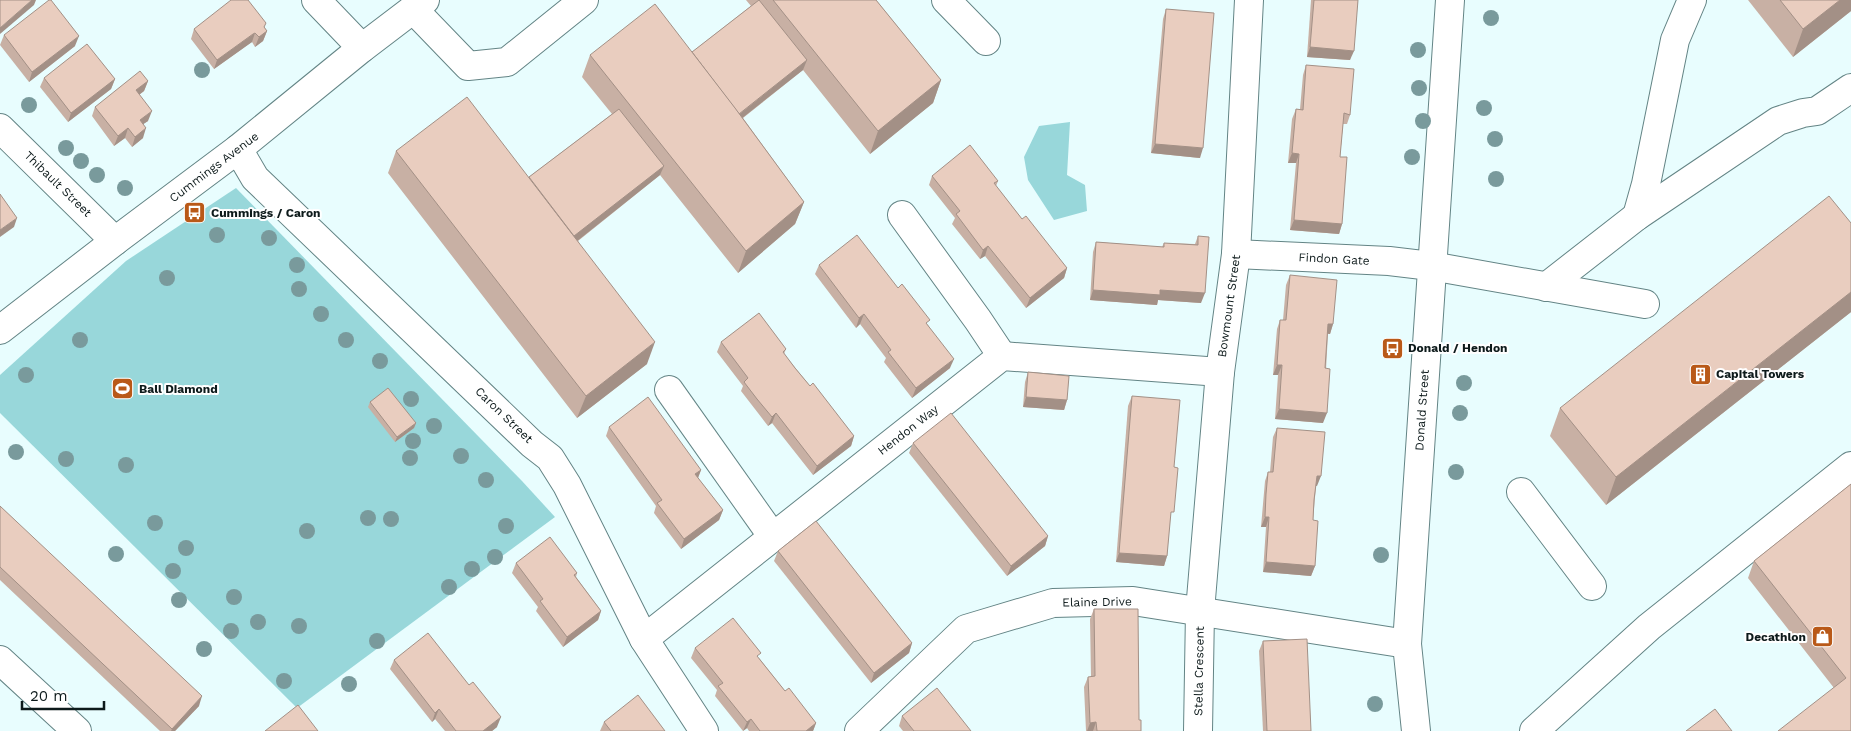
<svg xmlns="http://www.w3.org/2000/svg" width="1851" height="731" font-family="'Work Sans',sans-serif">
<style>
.green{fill:#98d7da}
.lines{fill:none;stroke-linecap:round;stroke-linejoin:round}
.minor-casing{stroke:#638485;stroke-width:30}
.minor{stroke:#fff;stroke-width:28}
.tree{fill:#799a9c}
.wall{fill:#c8b0a4}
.shaded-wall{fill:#a39086}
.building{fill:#e9cdbf;stroke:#a39086}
.labels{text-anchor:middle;stroke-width:4;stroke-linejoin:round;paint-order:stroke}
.street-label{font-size:12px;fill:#0d1a1b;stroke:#fff}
.poi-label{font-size:12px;font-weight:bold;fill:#0d1a1b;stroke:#fff;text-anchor:start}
</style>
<rect width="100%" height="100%" fill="#e8fdfe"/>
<g class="green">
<polygon points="1070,122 1067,175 1085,185 1087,211 1054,220 1028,180 1024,157 1039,126"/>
<polygon points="236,188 522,481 555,517 297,708 0,413 0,375 126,261"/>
</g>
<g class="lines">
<defs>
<g id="minor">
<polyline points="316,0 362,48"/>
<polyline points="946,0 986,41"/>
<polyline points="413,9 468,66 507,62 584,0"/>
<polyline points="0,128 115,241"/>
<polyline points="238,149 255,178 532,444 550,458 567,485 644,639 704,731"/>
<polyline points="902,215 978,320 1002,356"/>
<polyline points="1637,216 1646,184 1675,40 1692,0"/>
<polyline points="1236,254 1389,261 1431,266 1645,304"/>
<polyline points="1546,287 1637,216 1778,121 1803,113 1817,111 1851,88"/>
<polyline points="0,330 115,241 238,149 362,48 425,0"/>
<polyline points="669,390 773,537"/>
<polyline points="1521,492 1592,586"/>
<polyline points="644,639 1002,356 1220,372"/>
<polyline points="0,660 77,731"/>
<polyline points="859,731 966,629 1053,603 1133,601 1407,644"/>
<polyline points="1198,731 1200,611 1220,372 1236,254 1249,0"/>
<polyline points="1416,731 1407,644 1450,0"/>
<polyline points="1534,731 1649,627 1851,466"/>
</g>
</defs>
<use href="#minor" class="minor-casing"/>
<use href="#minor" class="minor"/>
</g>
<g class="tree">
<circle cx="1491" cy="18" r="8"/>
<circle cx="1418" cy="50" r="8"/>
<circle cx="202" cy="70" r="8"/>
<circle cx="1419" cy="88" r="8"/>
<circle cx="29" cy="105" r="8"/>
<circle cx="1484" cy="108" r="8"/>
<circle cx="1423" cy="121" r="8"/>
<circle cx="1495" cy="139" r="8"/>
<circle cx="66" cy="148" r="8"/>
<circle cx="1412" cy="157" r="8"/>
<circle cx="81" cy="161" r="8"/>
<circle cx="97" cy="175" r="8"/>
<circle cx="1496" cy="179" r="8"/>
<circle cx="125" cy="188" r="8"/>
<circle cx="217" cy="235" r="8"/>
<circle cx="269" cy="238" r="8"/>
<circle cx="297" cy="265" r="8"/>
<circle cx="167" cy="278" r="8"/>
<circle cx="299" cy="289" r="8"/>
<circle cx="321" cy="314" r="8"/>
<circle cx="80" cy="340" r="8"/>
<circle cx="346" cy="340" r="8"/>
<circle cx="380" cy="361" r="8"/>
<circle cx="26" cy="375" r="8"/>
<circle cx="1464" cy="383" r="8"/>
<circle cx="411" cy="399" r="8"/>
<circle cx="1460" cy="413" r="8"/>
<circle cx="434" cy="426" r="8"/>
<circle cx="413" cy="441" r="8"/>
<circle cx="16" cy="452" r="8"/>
<circle cx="461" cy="456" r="8"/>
<circle cx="410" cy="458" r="8"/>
<circle cx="66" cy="459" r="8"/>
<circle cx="126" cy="465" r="8"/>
<circle cx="1456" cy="472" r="8"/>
<circle cx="486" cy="480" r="8"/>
<circle cx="368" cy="518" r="8"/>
<circle cx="391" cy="519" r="8"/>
<circle cx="155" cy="523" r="8"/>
<circle cx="506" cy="526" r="8"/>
<circle cx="307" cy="531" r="8"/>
<circle cx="186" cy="548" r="8"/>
<circle cx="116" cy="554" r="8"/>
<circle cx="1381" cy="555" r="8"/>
<circle cx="495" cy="557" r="8"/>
<circle cx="472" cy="569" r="8"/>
<circle cx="173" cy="571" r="8"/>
<circle cx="449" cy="587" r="8"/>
<circle cx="234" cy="597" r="8"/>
<circle cx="179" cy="600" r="8"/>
<circle cx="258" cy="622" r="8"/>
<circle cx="299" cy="626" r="8"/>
<circle cx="231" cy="631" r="8"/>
<circle cx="377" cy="641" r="8"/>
<circle cx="204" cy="649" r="8"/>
<circle cx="284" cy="681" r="8"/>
<circle cx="349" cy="684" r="8"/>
<circle cx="1375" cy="704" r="8"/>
</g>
<g class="wall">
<polygon points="746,0 876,0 941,80 933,103 870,154 803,70 743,118 804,202 795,224 738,273 660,175 578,241 647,364 577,418 388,173 396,151 529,177 612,114 582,77 590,55 692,52 751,6"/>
<polygon points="1311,0 1358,0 1350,60 1307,57"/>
<polygon points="1748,0 1851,0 1851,11 1793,57"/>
<polygon points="1166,9 1200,158 1151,153 1163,19"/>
<polygon points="264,27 267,31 263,41 255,47 252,42 249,44 214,69 191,39 194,29"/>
<polygon points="4,35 75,46 29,82 0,45"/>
<polygon points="1306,65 1350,115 1347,124 1343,124 1340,157 1342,224 1339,234 1290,230 1296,163 1288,163 1292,119 1296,109 1300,109 1303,75"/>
<polygon points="44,78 115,79 111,89 68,122 40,87"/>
<polygon points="148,81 144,91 139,95 148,121 143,124 143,138 132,147 125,138 114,146 92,116 95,107"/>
<polygon points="932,176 998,181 996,186 1022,219 1067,268 1064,278 1026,308 985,256 980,259 952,224 955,218 929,185"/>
<polygon points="1851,223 1851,312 1606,505 1550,436 1560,408"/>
<polygon points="1198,236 1201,303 1158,300 1157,305 1090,300 1093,252 1096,242 1162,247 1164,243 1195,244"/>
<polygon points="819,265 928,325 950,368 912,398 884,362 886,358 860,324 856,328 815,274"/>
<polygon points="1290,275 1333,324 1330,334 1328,334 1323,423 1275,419 1278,375 1273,375 1277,329 1280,320 1283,320 1286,285"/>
<polygon points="721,342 786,349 784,354 810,386 854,436 851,446 813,475 772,423 768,426 741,391 743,386 717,352"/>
<polygon points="1028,372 1067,400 1064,410 1023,407 1025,382"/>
<polygon points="1132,396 1174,467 1167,556 1164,566 1116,562 1128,406"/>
<polygon points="370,402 416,423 414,428 395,442 368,407"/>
<polygon points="609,427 701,470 698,478 723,510 719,520 681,549 654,513 656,506 606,436"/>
<polygon points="1277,428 1317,486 1316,486 1313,520 1315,566 1311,576 1263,572 1266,527 1261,527 1265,481 1268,472 1270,472 1273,437"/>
<polygon points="913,443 1048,536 1045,546 1007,576 909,453"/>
<polygon points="1851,484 1851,731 1834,688 1748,578 1754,561"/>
<polygon points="0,506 199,706 175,731 160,731 0,580"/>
<polygon points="778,551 912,643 909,653 871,683 774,561"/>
<polygon points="516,563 577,573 576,577 601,611 598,620 563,647 536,611 538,607 512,573"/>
<polygon points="1094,609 1139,720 1141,731 1086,731 1084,687 1088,677 1091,677 1090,619"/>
<polygon points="1263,641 1311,731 1263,731 1259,651"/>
<polygon points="695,648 759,658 785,691 816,723 813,731 749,731 747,728 743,731 715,696 717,690 691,658"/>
<polygon points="394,660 497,727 492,731 445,731 435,719 432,722 390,669"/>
<polygon points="902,716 971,731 903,731 899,726"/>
<polygon points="604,722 665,731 600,731"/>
</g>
<g class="shaded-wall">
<polygon points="32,0 36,0 34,5 0,34 0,28"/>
<polygon points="1840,0 1851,0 1851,11 1793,57 1803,29"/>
<polygon points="266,23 262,33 267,31 263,41 255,47 259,37"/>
<polygon points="255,33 252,42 214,69 217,60"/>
<polygon points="79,36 75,46 29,82 32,72"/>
<polygon points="1310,47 1354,51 1350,60 1307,57"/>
<polygon points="807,60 803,70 727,130 731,121"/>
<polygon points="115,79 111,89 68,122 71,113"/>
<polygon points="941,80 933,103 870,154 878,131"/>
<polygon points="148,81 144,91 132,100 136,90"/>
<polygon points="152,111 148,121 136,129 140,120"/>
<polygon points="128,128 125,138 114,146 118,136"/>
<polygon points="146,128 143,138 132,147 135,137"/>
<polygon points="1155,144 1203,148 1200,158 1151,153"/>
<polygon points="1292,153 1299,154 1296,163 1288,163"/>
<polygon points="664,166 660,175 562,253 565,243"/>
<polygon points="804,202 795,224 738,273 746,251"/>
<polygon points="17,218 14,227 0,237 0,230"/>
<polygon points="1294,220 1342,224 1339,234 1290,230"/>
<polygon points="988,246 985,256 980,259 983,250"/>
<polygon points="1067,268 1064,278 1026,308 1030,298"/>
<polygon points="1093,290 1160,290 1205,293 1201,303 1158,300 1157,305 1090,300"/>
<polygon points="1851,292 1851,312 1606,505 1616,477"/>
<polygon points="864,314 860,324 856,328 859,318"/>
<polygon points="1328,324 1333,324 1330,334 1325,333"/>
<polygon points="655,342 647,364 577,418 586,396"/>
<polygon points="954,359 950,368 912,398 916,388"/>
<polygon points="1277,365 1282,365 1278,375 1273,375"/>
<polygon points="1026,397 1067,400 1064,410 1023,407"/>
<polygon points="1279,409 1327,413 1323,423 1275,419"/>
<polygon points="776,413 772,423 768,426 772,417"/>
<polygon points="416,423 414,428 395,442 397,437"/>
<polygon points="854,436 851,446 813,475 817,466"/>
<polygon points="701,470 697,480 695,474"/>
<polygon points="1317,476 1321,476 1317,486 1313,485"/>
<polygon points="723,510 719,520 681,549 684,539"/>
<polygon points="1265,517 1269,517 1266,527 1261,527"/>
<polygon points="1048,536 1045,546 1007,576 1011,566"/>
<polygon points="1119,553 1167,556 1164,566 1116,562"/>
<polygon points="1266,562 1315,566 1311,576 1263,572"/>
<polygon points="601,611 598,620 563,647 567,637"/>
<polygon points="912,643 909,653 871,683 874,673"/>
<polygon points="202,696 199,706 175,731 171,731 172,729"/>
<polygon points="439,709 435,719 432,722 435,713"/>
<polygon points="501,717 497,727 492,731 483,731"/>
<polygon points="751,719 747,728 743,731 747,722"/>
<polygon points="1096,722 1093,731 1087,731 1090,723"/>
<polygon points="816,723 813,731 806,731"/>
</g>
<g class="building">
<polygon points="0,0 32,0 0,28"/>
<polygon points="49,0 51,0 79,36 32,72 4,35"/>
<polygon points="231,0 248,0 266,23 264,27 267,31 259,37 255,33 253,34 217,60 194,29"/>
<polygon points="759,0 807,60 739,114 692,52"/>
<polygon points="773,0 876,0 941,80 878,131"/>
<polygon points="1314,0 1358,0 1354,51 1310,47"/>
<polygon points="1780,0 1840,0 1803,29"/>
<polygon points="655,4 735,108 804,202 746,251 590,55"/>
<polygon points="1166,9 1214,13 1203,148 1155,144"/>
<polygon points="87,44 115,79 71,113 44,78"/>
<polygon points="1306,65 1354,69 1350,115 1344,113 1340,157 1347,157 1342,224 1294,220 1299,154 1292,153 1296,109 1303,110"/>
<polygon points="140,71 148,81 136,90 152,111 140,120 146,128 135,137 128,128 118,136 95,107"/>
<polygon points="467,97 655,342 586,396 396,151"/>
<polygon points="619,109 664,166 574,236 529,177"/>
<polygon points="970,145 998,181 994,183 1022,219 1026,216 1067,268 1030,298 988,246 983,250 956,214 960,211 932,176"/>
<polygon points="0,194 17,218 0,230"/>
<polygon points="1829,196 1851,223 1851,292 1616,477 1560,408"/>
<polygon points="857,235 898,288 902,284 930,320 926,323 954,359 916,388 888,352 891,350 864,314 859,318 819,265"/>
<polygon points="1198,236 1209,237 1205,293 1160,290 1160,295 1093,290 1096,242 1164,247 1164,243 1198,245"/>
<polygon points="1290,275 1337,280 1333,324 1328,324 1325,368 1330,369 1327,413 1279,409 1282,365 1277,365 1280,320 1286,320"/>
<polygon points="759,313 786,349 783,352 795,368 810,386 813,383 854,436 817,466 776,413 772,417 757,399 744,382 748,378 721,342"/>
<polygon points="1028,372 1069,376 1067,400 1026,397"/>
<polygon points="388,388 416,423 397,437 370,402"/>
<polygon points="1132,396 1180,400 1174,467 1178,468 1174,512 1171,512 1167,556 1119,553"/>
<polygon points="648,397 701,470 695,474 723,510 684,539 657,503 662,500 609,427"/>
<polygon points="951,413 1048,536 1011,566 913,443"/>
<polygon points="1277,428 1325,432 1321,476 1317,476 1314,500 1313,520 1318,521 1315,566 1266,562 1269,517 1265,517 1266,494 1268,472 1273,472"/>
<polygon points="1851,484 1851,731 1778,731 1846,678 1754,561"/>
<polygon points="0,506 202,696 172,729 0,567"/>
<polygon points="816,521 912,643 874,673 778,551"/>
<polygon points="550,537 577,573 574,575 601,611 567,637 540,601 543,599 516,563"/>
<polygon points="1094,609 1138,609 1139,720 1141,720 1141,731 1097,731 1096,722 1090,723 1088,677 1095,676"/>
<polygon points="733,618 761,653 757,656 785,691 789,688 816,723 806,731 760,731 751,719 747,722 718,686 723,683 695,648"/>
<polygon points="428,633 469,685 473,682 501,717 483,731 456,731 439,709 435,713 394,660"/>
<polygon points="1307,639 1311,731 1267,731 1263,641"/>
<polygon points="937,688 971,731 914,731 902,716"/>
<polygon points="638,695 665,731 611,731 604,722"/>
<polygon points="298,705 318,731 265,731"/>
<polygon points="1715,709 1732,731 1686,731"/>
</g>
<defs>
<symbol id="bus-square" viewBox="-11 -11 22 22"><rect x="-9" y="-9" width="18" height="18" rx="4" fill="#b95918" stroke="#fff"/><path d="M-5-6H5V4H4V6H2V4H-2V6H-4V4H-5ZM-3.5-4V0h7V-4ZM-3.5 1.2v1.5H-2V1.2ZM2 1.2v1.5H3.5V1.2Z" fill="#fff"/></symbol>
<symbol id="building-square" viewBox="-11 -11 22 22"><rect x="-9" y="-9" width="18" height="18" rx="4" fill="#b95918" stroke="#fff"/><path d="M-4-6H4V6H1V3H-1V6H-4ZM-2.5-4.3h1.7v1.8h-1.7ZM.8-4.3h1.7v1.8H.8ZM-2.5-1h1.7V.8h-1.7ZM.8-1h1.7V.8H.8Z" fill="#fff"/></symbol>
<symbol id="stadium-square" viewBox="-11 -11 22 22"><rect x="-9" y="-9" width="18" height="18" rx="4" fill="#b95918" stroke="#fff"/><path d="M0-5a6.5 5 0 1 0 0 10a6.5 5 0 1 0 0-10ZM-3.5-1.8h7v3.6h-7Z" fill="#fff"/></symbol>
<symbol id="shop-square" viewBox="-11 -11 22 22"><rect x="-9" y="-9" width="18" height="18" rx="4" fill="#b95918" stroke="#fff"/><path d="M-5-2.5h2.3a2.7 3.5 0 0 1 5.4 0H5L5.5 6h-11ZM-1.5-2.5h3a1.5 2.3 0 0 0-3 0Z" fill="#fff"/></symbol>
</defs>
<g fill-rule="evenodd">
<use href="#bus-square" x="182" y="200" width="25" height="25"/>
<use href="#bus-square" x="1380" y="336" width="25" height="25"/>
<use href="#building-square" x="1688" y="362" width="25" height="25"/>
<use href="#stadium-square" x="110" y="376" width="25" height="25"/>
<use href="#shop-square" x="1810" y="624" width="25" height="25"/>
</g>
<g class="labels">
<g class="street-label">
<text transform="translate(214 167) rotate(-37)" y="4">Cummings Avenue</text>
<text transform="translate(58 184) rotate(44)" y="4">Thibault Street</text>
<text transform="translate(1334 259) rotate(3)" y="4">Findon Gate</text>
<text transform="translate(1229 306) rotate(-82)" y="4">Bowmount Street</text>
<text transform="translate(1422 410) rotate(-86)" y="4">Donald Street</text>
<text transform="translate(504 415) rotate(44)" y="4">Caron Street</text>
<text transform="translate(908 430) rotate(-38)" y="4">Hendon Way</text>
<text transform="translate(1097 602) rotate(-1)" y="4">Elaine Drive</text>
<text transform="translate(1199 671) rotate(-89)" y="4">Stella Crescent</text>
</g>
<g class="poi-label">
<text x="211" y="217">Cummings / Caron</text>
<text x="1408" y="352">Donald / Hendon</text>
<text x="1716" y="378">Capital Towers</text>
<text x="139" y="393">Ball Diamond</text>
<text x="1806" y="641" text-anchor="end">Decathlon</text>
</g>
</g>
<path d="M22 701v8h82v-8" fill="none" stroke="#0d1a1b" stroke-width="2.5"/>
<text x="30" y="701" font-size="15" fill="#0d1a1b" stroke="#ffffff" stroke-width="4" paint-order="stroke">20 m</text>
</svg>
